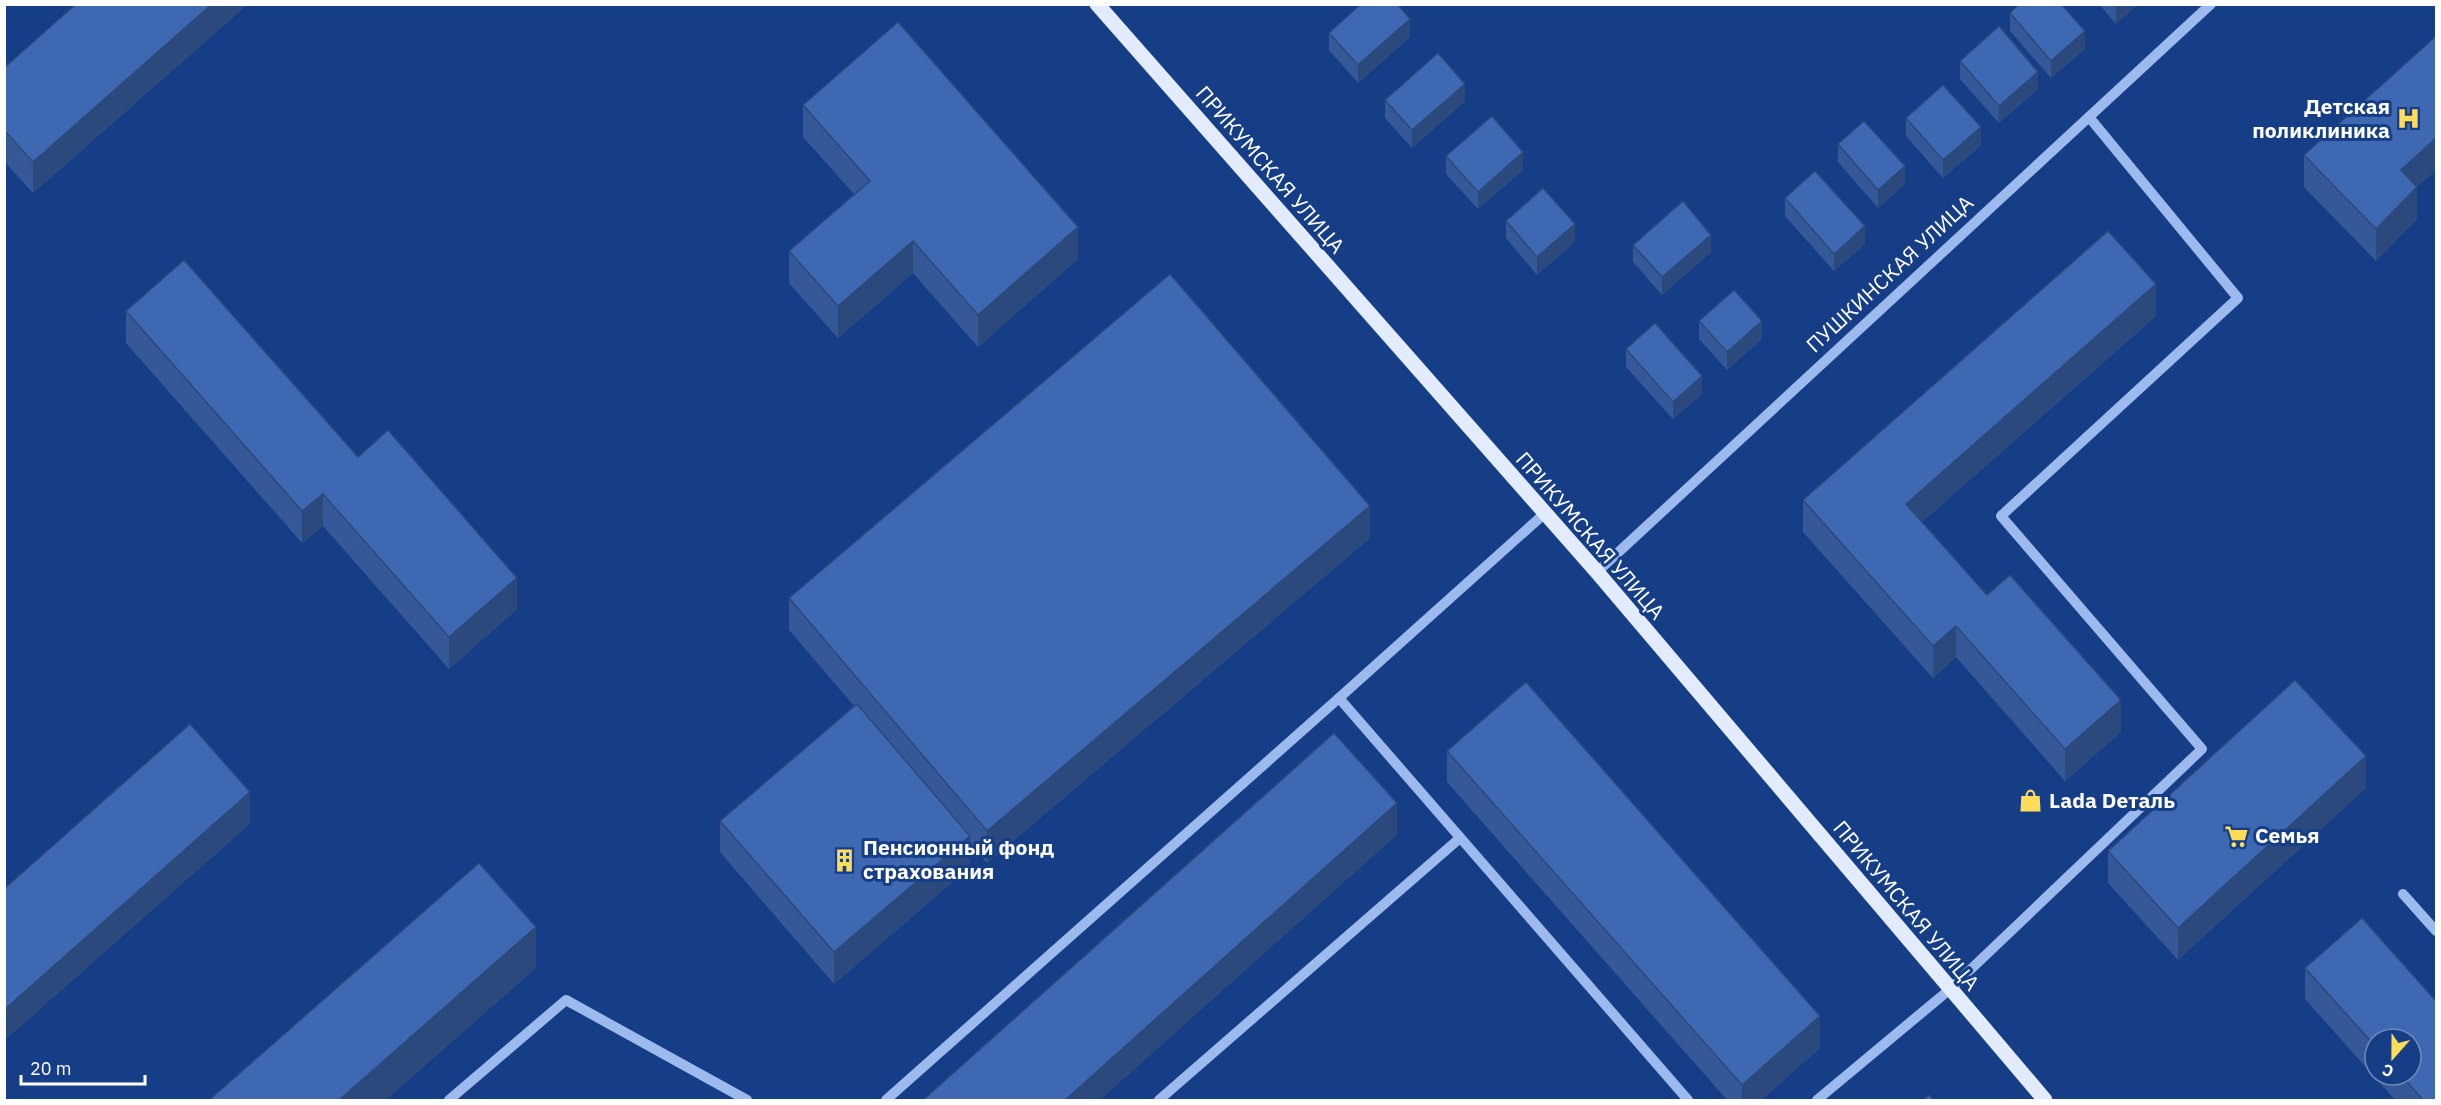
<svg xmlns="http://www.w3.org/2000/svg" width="2441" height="1105" font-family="'IBM Plex Sans',sans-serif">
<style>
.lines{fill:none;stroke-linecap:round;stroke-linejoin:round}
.minor{stroke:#9cbaee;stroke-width:10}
.major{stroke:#e3ecff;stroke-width:15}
.wall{fill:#355998;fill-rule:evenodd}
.shaded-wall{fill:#2b497c}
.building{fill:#3e68b1;stroke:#2b497c;stroke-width:1.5}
.labels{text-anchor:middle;stroke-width:6;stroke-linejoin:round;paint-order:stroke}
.poi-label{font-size:21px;font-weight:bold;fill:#fff;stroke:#163e87;text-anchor:start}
.street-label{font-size:21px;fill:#fff;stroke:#163e87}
</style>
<rect width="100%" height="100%" fill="#163e87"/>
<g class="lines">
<g class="minor">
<polyline points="1544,514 1339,698 1688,1100"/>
<polyline points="1597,572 2211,4"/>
<polyline points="2403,894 2436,931"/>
<polyline points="449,1100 566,1000 747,1100"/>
<polyline points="886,1100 1339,698"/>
<polyline points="1159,1100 1460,838"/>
<polyline points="1817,1100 1949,990 2202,749 2001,516 2238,298 2089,117"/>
</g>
<polyline class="major" points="1097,4 1597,572 2045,1100"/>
</g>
<g class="wall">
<polygon points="76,4 248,4 33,193 4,161 4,68"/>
<polygon points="2099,4 2138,4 2116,24"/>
<polygon points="2010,13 2085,49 2051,78 2010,31"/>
<polygon points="1329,33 1410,37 1358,83 1329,50"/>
<polygon points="2436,36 2436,170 2417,187 2417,219 2376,261 2304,187 2304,155"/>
<polygon points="1960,61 2038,89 1999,123 1960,79"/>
<polygon points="1385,100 1465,101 1412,148 1385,118"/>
<polygon points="803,105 1078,259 978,347 913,273 838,338 789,283 789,251 854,194 803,137"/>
<polygon points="1906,118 1981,145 1943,178 1906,136"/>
<polygon points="1838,144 1905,184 1878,208 1838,162"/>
<polygon points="1446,156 1523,170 1478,209 1446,174"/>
<polygon points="1785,198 1865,244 1834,271 1785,216"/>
<polygon points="1506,221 1575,242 1537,275 1506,238"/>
<polygon points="1633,245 1711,252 1662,295 1633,262"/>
<polygon points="126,311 358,457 517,609 449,669 323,526 302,543 126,343"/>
<polygon points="2156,316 1922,522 1987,595 2121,732 2065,781 1956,657 1933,678 1803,532 1803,500"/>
<polygon points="1699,321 1762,339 1727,370 1699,339"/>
<polygon points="1626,349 1702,394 1673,419 1626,367"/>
<polygon points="1370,538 987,863 970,843 970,867 834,984 720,852 720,821 854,706 789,630 789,598"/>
<polygon points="1447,751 1820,1048 1760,1101 1728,1101 1447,782"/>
<polygon points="2366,788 2178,960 2108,883 2108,851"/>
<path d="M2305,968l131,133h-40l-91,-102zM2375,1039l36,36h-36z"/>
</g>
<g class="shaded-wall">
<polygon points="212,4 248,4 33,193 33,162"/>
<polygon points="2118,4 2138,4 2116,24 2116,6"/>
<polygon points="1410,19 1410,37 1358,83 1358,65"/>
<polygon points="2085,31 2085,49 2051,78 2051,61"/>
<polygon points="2038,72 2038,89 1999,123 1999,106"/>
<polygon points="1465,84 1465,101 1412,148 1412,130"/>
<polygon points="1981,127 1981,145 1943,178 1943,160"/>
<polygon points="2436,138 2436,170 2417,187 2417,219 2376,261 2376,229 2401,170"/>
<polygon points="1523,152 1523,170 1478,209 1478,192"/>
<polygon points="1905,166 1905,184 1878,208 1878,190"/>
<polygon points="1575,224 1575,242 1537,275 1537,257"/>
<polygon points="1865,226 1865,244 1834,271 1834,254"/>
<polygon points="1078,227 1078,259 978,347 978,315"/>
<polygon points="1711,235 1711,252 1662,295 1662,277"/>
<polygon points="913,241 913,273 838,338 838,306"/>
<polygon points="2156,284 2156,316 1906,536 1906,504"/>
<polygon points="1762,321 1762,339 1727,370 1727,352"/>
<polygon points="1702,376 1702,394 1673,419 1673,402"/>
<polygon points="323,494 323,526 302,543 302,511"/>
<polygon points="1370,506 1370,538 987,863 987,831"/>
<polygon points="517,578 517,609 449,669 449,637"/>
<polygon points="1956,626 1956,657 1933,678 1933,646"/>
<polygon points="2121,700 2121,732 2065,781 2065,749"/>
<polygon points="2366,756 2366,788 2178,960 2178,928"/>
<polygon points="250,792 250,824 4,1041 4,1010"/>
<polygon points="1397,803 1397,835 1099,1101 1064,1101"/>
<polygon points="970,836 970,867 834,984 834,952"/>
<polygon points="536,927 536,968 385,1101 338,1101"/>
<polygon points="1820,1016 1820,1048 1760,1101 1742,1101 1742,1085"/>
</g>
<g class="building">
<polygon points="76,4 212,4 33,162 4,130 4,68"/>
<polygon points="1361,4 1397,4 1410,19 1358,65 1329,33"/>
<polygon points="2019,4 2061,4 2085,31 2051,61 2010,13"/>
<polygon points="898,22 1078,227 978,315 913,241 838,306 789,251 870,181 803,105"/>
<polygon points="1999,26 2038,72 1999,106 1960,61"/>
<polygon points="2436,36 2436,138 2401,170 2417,187 2376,229 2304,155"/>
<polygon points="1438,53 1465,84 1412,130 1385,100"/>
<polygon points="1943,85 1981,127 1943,160 1906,118"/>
<polygon points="1492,116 1523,152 1478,192 1446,156"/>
<polygon points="1864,121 1905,166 1878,190 1838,144"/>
<polygon points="1815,171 1865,226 1834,254 1785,198"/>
<polygon points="1543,188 1575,224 1537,257 1506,221"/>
<polygon points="1683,201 1711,235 1662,277 1633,245"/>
<polygon points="2108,231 2156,284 1906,504 1987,595 2010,575 2121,700 2065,749 1956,626 1933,646 1803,500"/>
<polygon points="184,260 358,457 388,430 517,578 449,637 323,494 302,511 126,311"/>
<polygon points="1170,274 1370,506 987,831 789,598"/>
<polygon points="1734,290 1762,321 1727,352 1699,321"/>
<polygon points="1655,323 1702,376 1673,402 1626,349"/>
<polygon points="2295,680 2366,756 2178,928 2108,851"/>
<polygon points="1526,682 1820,1016 1742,1085 1447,751"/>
<polygon points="857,704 970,836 834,952 720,821"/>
<polygon points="190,724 250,792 4,1010 4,889"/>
<polygon points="1334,733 1397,803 1064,1101 922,1101"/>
<polygon points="479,863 536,927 338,1101 208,1101"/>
<polygon points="2362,918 2436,1001 2436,1101 2424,1101 2401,1075 2411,1075 2411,1039 2375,1039 2375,1046 2305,968"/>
<polygon points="1929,1095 1934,1101 1922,1101"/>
</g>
<defs>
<symbol id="hospital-bare" viewBox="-9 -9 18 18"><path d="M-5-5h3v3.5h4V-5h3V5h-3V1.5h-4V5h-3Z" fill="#ffdd59" stroke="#163e87" stroke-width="2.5" paint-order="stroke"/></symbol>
<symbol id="shop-bare" viewBox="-9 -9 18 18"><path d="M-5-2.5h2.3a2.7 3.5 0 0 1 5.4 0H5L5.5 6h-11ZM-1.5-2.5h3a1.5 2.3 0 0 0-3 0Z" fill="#ffdd59" stroke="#163e87" stroke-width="2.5" paint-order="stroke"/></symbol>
<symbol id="supermarket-bare" viewBox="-9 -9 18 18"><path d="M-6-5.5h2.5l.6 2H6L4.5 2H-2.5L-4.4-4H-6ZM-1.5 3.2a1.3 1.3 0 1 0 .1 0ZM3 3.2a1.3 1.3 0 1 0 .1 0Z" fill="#ffdd59" stroke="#163e87" stroke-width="2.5" paint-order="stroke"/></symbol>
<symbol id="building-bare" viewBox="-9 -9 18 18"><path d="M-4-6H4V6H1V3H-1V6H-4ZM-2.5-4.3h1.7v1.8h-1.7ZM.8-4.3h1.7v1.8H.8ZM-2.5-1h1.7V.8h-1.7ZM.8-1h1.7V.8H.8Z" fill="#ffdd59" stroke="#163e87" stroke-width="2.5" paint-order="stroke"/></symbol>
</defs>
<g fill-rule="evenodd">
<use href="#hospital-bare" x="2392" y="102" width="33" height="33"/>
<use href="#shop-bare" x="2014" y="784" width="33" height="33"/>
<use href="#supermarket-bare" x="2220" y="820" width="33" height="33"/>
<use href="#building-bare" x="828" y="844" width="33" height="33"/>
</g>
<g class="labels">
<g class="poi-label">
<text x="2390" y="114" text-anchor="end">Детская<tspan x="2390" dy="24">поликлиника</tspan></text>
<text x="2049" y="808">Lada Dеталь</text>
<text x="2255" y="843">Семья</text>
<text x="863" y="855">Пенсионный фонд<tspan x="863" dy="24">страхования</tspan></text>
</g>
<g class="street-label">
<text transform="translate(1270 170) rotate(49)" y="7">ПРИКУМСКАЯ УЛИЦА</text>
<text transform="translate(1890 274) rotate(-43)" y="7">ПУШКИНСКАЯ УЛИЦА</text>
<text transform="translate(1590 536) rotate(49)" y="7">ПРИКУМСКАЯ УЛИЦА</text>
<text transform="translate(1906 906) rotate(50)" y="7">ПРИКУМСКАЯ УЛИЦА</text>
</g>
</g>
<rect width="2441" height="1105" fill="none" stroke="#ffffff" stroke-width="12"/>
<g transform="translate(2393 1057) rotate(201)"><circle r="28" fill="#163e87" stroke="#738bb7" stroke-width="1.5"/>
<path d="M0-4.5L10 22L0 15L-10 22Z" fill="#ffdd59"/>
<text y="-9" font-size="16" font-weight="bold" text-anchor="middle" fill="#ffffff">С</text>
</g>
<path d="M21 1075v9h124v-9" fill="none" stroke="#ffffff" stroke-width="3"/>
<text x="30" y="1075" font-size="18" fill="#ffffff" stroke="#163e87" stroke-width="4.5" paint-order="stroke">20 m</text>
</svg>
